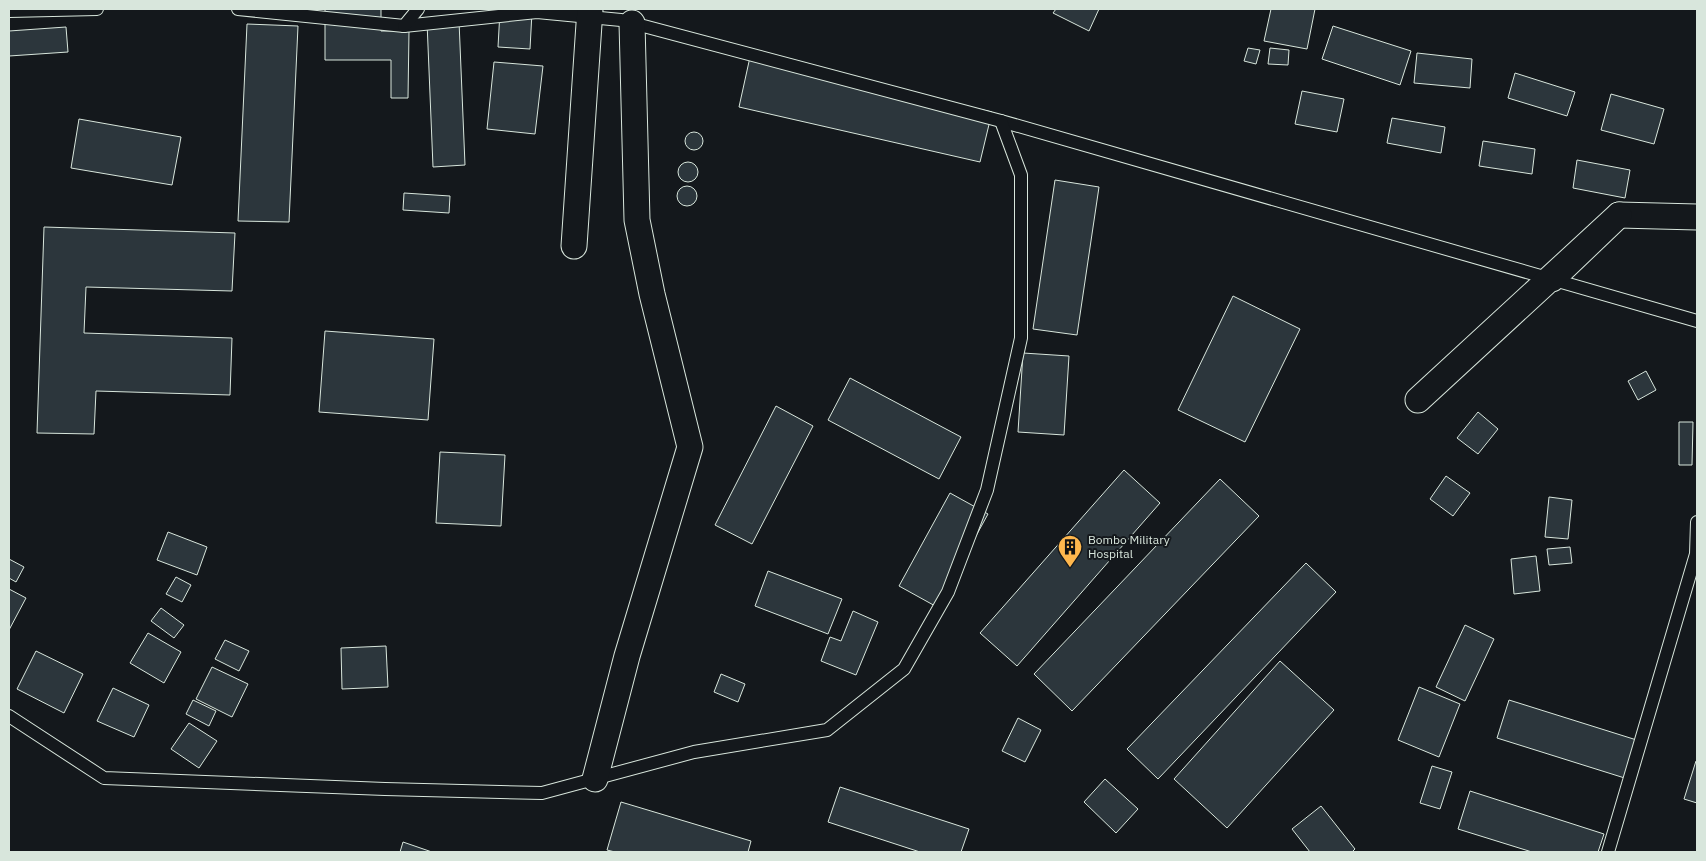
<svg xmlns="http://www.w3.org/2000/svg" width="1706" height="861" font-family="'IBM Plex Sans',sans-serif">
<style>
.building{fill:#2c363c;stroke:#d8e6dc}
.lines{fill:none;stroke-linecap:round;stroke-linejoin:round}
.service-casing{stroke:#d8e6dc;stroke-width:14}
.minor-casing{stroke:#d8e6dc;stroke-width:27}
.service{stroke:#14181c;stroke-width:12}
.minor{stroke:#14181c;stroke-width:25}
.labels{text-anchor:middle;stroke-width:4;stroke-linejoin:round;paint-order:stroke}
.poi-label{font-size:12px;fill:#d8e6dc;stroke:#14181c;text-anchor:start}
</style>
<rect width="100%" height="100%" fill="#14181c"/>
<g class="building">
<polygon points="325,9 381,9 381,31 409,31 408,98 391,98 391,60 325,60"/>
<polygon points="1056,9 1099,9 1089,31 1053,13"/>
<polygon points="1271,9 1315,9 1307,49 1264,41"/>
<polygon points="500,11 532,12 530,49 498,47"/>
<polygon points="459,21 465,165 433,167 427,22"/>
<polygon points="247,24 298,26 289,222 238,221"/>
<polygon points="1333,26 1411,51 1400,85 1322,59"/>
<polygon points="66,27 68,52 9,56 9,31"/>
<polygon points="1248,48 1260,50 1256,64 1244,61"/>
<polygon points="1270,48 1289,50 1288,65 1268,64"/>
<polygon points="1417,53 1472,59 1470,88 1414,83"/>
<polygon points="750,57 992,112 980,162 739,107"/>
<polygon points="494,62 543,66 535,134 487,129"/>
<polygon points="1515,73 1575,92 1567,116 1508,98"/>
<polygon points="1302,91 1344,99 1337,132 1295,124"/>
<polygon points="1611,94 1664,109 1654,144 1601,130"/>
<polygon points="1392,118 1445,127 1441,153 1387,143"/>
<polygon points="79,119 181,137 172,185 71,168"/>
<circle cx="694" cy="141" r="9"/>
<polygon points="1483,141 1535,149 1532,174 1479,166"/>
<polygon points="1577,160 1630,170 1625,198 1573,188"/>
<circle cx="688" cy="172" r="10"/>
<polygon points="1055,180 1099,187 1077,335 1033,329"/>
<circle cx="687" cy="196" r="10"/>
<polygon points="404,193 450,196 449,213 403,210"/>
<polygon points="44,227 235,233 232,291 86,287 84,333 232,338 230,395 96,391 94,434 37,433"/>
<polygon points="1233,296 1300,329 1245,442 1178,410"/>
<polygon points="325,331 434,339 428,420 319,412"/>
<polygon points="1023,353 1069,356 1064,435 1018,432"/>
<polygon points="1646,371 1656,390 1638,400 1628,381"/>
<polygon points="850,378 961,437 939,479 828,420"/>
<polygon points="776,406 813,426 752,544 715,525"/>
<polygon points="1478,412 1498,429 1478,454 1457,438"/>
<polygon points="1679,422 1693,422 1692,465 1679,465"/>
<polygon points="440,452 505,455 501,526 436,523"/>
<polygon points="1124,470 1160,503 1017,666 980,633"/>
<polygon points="1446,476 1470,493 1453,516 1430,499"/>
<polygon points="1220,479 1259,516 1072,711 1034,674"/>
<polygon points="950,493 988,514 937,607 899,586"/>
<polygon points="1549,497 1572,500 1568,539 1545,537"/>
<polygon points="168,532 207,547 197,575 157,560"/>
<polygon points="1570,547 1572,563 1549,565 1547,549"/>
<polygon points="1536,556 1540,591 1514,594 1511,559"/>
<polygon points="9,559 24,567 16,582 9,578"/>
<polygon points="1306,563 1336,592 1158,779 1127,749"/>
<polygon points="768,571 842,599 828,634 755,606"/>
<polygon points="176,577 191,585 182,602 166,594"/>
<polygon points="9,589 26,598 9,630"/>
<polygon points="161,608 184,625 174,638 151,621"/>
<polygon points="853,611 878,622 856,675 821,661 830,637 841,641"/>
<polygon points="1465,625 1494,639 1465,701 1436,687"/>
<polygon points="148,633 181,652 164,683 130,663"/>
<polygon points="225,640 249,651 239,671 215,659"/>
<polygon points="386,646 388,687 342,689 341,648"/>
<polygon points="36,651 83,674 64,713 17,689"/>
<polygon points="1280,661 1334,710 1227,828 1174,779"/>
<polygon points="212,667 248,684 232,717 196,699"/>
<polygon points="721,674 745,684 738,702 714,692"/>
<polygon points="1419,687 1460,704 1439,757 1398,740"/>
<polygon points="113,688 149,705 134,737 97,721"/>
<polygon points="193,700 216,711 209,726 186,714"/>
<polygon points="1509,700 1643,742 1631,780 1497,738"/>
<polygon points="1018,718 1041,730 1025,762 1002,751"/>
<polygon points="189,723 217,741 199,768 171,749"/>
<polygon points="1696,761 1697,762 1697,803 1684,799"/>
<polygon points="1432,766 1452,772 1440,809 1420,803"/>
<polygon points="1105,779 1138,809 1116,833 1084,802"/>
<polygon points="840,787 969,829 961,852 920,852 828,822"/>
<polygon points="1470,791 1604,834 1598,852 1532,852 1458,829"/>
<polygon points="621,802 751,841 748,852 615,852 607,850"/>
<polygon points="1321,806 1355,849 1352,852 1310,852 1292,829"/>
<polygon points="403,842 432,852 400,852"/>
</g>
<g class="lines">
<defs>
<g id="service">
<polyline points="238,9 404,26 537,12 621,20 1001,121 1697,321"/>
<polyline points="9,11 97,9"/>
<polyline points="404,26 418,9"/>
<polyline points="9,716 104,778 385,789 542,793 694,752 827,730 904,669 948,592 987,490 1021,338 1021,175 1001,121"/>
<polyline points="1608,852 1696,554 1697,522"/>
</g>
<g id="minor">
<polyline points="1619,215 1697,217"/>
<polyline points="574,246 590,9"/>
<polyline points="1418,400 1619,215 1552,279"/>
<polyline points="595,779 627,656 690,447 652,294 637,220 632,23"/>
</g>
</defs>
<use href="#service" class="service-casing"/>
<use href="#minor" class="minor-casing"/>
<use href="#service" class="service"/>
<use href="#minor" class="minor"/>
</g>
<defs>
<symbol id="building-pin" viewBox="-11 -11 22 30"><path d="M0 17L-7.5 6A9.5 9.5 0 1 1 7.5 6Z" fill="#ffb74d" stroke="#14181c"/><path d="M-4-6H4V6H1V3H-1V6H-4ZM-2.5-4.3h1.7v1.8h-1.7ZM.8-4.3h1.7v1.8H.8ZM-2.5-1h1.7V.8h-1.7ZM.8-1h1.7V.8H.8Z" fill="#111"/></symbol>
</defs>
<g fill-rule="evenodd">
<use href="#building-pin" x="1056" y="533" width="28" height="38"/>
</g>
<g class="labels">
<g class="poi-label">
<text x="1088" y="544">Bombo Military<tspan x="1088" dy="14">Hospital</tspan></text>
</g>
</g>
<rect width="1706" height="861" fill="none" stroke="#d8e6dc" stroke-width="20"/>
</svg>
